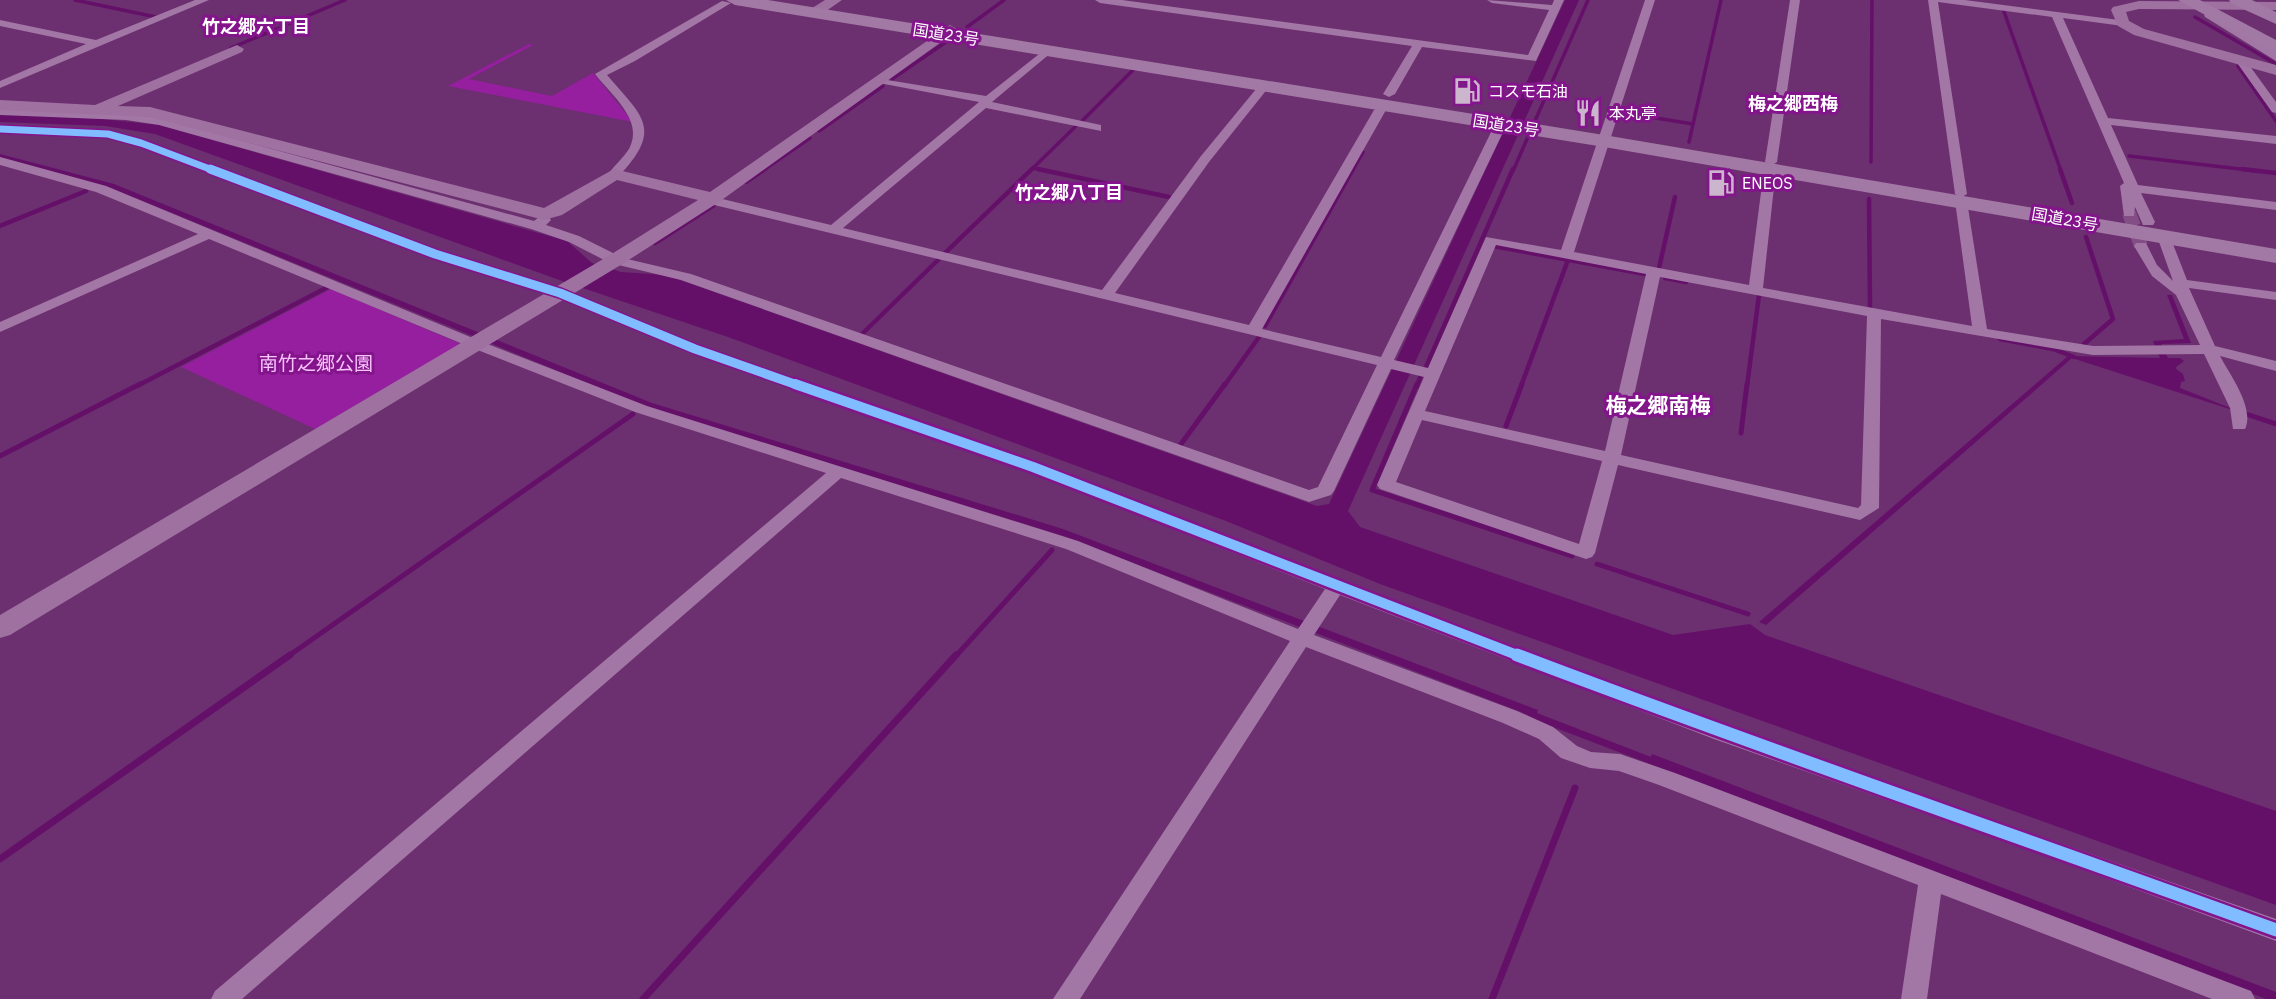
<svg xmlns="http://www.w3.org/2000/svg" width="2276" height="999" font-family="'IBM Plex Sans','Noto Sans JP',sans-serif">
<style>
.green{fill:#951f9e}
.water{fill:#641069}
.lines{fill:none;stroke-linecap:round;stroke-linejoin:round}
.stream-far3{stroke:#641069;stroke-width:3.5}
.stream-far2{stroke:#641069;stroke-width:4.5}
.stream-far1{stroke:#641069;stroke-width:5}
.stream{stroke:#641069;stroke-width:7}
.street-tunnel{stroke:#824e85;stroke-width:14;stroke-dasharray:14 7;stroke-linecap:butt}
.street{fill:#a276a5;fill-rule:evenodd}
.secondary{fill:#9e71a0;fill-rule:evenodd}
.highway{fill:#a278a4;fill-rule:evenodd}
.cycleway-far3-casing{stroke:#84148b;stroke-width:10}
.cycleway-far2-casing{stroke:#84148b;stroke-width:12}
.cycleway-far1-casing{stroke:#84148b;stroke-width:15}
.cycleway-casing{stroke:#84148b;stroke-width:18}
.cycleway-far3{stroke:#80bcff;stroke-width:7}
.cycleway-far2{stroke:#80bcff;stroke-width:9}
.cycleway-far1{stroke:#80bcff;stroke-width:10}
.cycleway{stroke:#80bcff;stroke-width:13}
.labels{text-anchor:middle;stroke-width:6;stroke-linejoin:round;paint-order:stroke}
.far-street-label{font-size:16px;fill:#fff;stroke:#84148b}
.far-poi-label{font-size:16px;fill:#fff;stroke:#84148b;text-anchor:start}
.far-neighbourhood-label{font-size:18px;font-weight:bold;fill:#fff;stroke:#84148b}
.park-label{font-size:19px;fill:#f7c3fb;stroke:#84148b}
.neighbourhood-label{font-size:21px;font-weight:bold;fill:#fff;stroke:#84148b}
</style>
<rect width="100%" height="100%" fill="#6c2f70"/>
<g class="green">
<polygon points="529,44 533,45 469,79 552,96 593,73 633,122 448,86"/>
<polygon points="331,289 461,344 317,430 181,367"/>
</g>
<g class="water">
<polygon points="1565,0 1579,0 1348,511 1360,527 1673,635 1750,624 1765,635 2276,811 2276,905 1380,584 1226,521 728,337 565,282 155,134 105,126 0,122 0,114 103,119 159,125 521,228 567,241 592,263 621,272 666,275 1317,506 1329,504"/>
<polygon points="0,154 114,184 652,403 1063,529 1538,710 1537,713 1651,757 1652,754 2276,992 2276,999 2266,999 1540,722 1521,712 1063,536 644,406 106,186 0,157"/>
<polygon points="2167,295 2172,295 2191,343 2161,344 2168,358 2180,358 2184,361 2175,368 2183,374 2185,381 2181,382 2180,388 2248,415 2072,358 1766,625 1759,622 2068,356 2160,358 2153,341 2184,339"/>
</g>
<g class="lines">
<g class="stream-far3">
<polyline points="75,0 156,17"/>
<polyline points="2003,9 2061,171"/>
<polyline points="2195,17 2276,64"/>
<polyline points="967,27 1004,0"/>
<polyline points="231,48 345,0"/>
<polyline points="2238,66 2276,121"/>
<polyline points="892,79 946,42"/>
<polyline points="1619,112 1693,124"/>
<polyline points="1081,122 1134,69"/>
<polyline points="819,131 883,86"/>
<polyline points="1689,142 1721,0"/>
<polyline points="2129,156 2257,171"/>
<polyline points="1871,162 1872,0"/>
<polyline points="1033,168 1046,171"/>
<polyline points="762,171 810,138"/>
<polyline points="1030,171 1076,126"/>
<polyline points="1352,171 1363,152"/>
<polyline points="1513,171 1588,0"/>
</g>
<g class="stream-far2">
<polyline points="1038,169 1169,197"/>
<polyline points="2060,169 2072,203"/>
<polyline points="2242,169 2276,173"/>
<polyline points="746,182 765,169"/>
<polyline points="1869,199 1870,307"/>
<polyline points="0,226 86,191"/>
<polyline points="655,243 714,205"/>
<polyline points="1493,246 1645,274"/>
<polyline points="945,253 1032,169"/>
<polyline points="1659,268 1675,197"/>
<polyline points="1665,278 1686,282"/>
<polyline points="1265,326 1353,169"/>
<polyline points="862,334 939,259"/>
<polyline points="2000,339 2053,349 2074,357"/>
<polyline points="2084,344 2113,319 2086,237"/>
<polyline points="1426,367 1513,169"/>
<polyline points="137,386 328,287"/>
<polyline points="1224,386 1259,337"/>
<polyline points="1417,386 1421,375"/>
<polyline points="1521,386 1568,260"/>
<polyline points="1747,386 1759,295"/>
</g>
<g class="stream-far1">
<polyline points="1417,384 1372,490 1572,556"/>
<polyline points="2243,413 2276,424"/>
<polyline points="1506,426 1522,384"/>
<polyline points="1741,433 1747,384"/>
<polyline points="1181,444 1225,384"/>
<polyline points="0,456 140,384"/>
<polyline points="1597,564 1748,614"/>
<polyline points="287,657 633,414"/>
<polyline points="955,657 1052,550"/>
</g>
<g class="stream">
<polyline points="0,859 290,655"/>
<polyline points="643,999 956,655"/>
<polyline points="1492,999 1575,788"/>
</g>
<polyline class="street-tunnel" points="2129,213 2141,246"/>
<g class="street">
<polygon points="195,0 209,0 0,88 0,81 86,44 0,26 0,20 96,40"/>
<polygon points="1095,0 1122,0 1528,55 1549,10 1492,3 1487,0 1552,5 1554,0 1564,0 1536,61 1422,47 1395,94 1389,97 1383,94 1412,46 1100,3"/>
<path d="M1645,0h10l-81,252 175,33 15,-116 6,-4 -5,-3 25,-162h10l-23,162 -6,4 5,3 -13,119 209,38 -17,-125 5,-4 -5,-3 -27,-194h37l162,21 1,2 -5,3 -60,-8 45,100 168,18v8l-165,-19 27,60 138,17v8l-135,-17 14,29 -2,3h-10l-8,-18 -1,9h-10l-4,-30 4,-3 -72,-166 -114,-15 29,192 -5,3 5,4 20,128 106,17 107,-1 -24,-50 -24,-19 -18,-30 2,-3h10l11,22 16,16 -14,-39 7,-4 5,1 16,41 89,12v8l-87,-12 26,58 61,15v10l-56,-15c10,19 35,52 25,73h-12l-3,-21 -26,-54 -111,1 -212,-36 -2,189 -19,12 -242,-55 -23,88 -3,4 -6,2 -206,-70 -3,-4 47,-108 -33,-8 -57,122 -3,4 -22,7 -628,-222 -71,-17 -41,-21 -38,-13 -372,-104 -33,-5 -126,-5v-6l126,5 34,4 374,103 5,-4h10l2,3 -5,5 33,11 44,22 68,16 618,216 9,-3 59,-122 -667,-161 -6,-4 6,-4 121,29 148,-123 -100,-19 -6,-3 2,-2 111,18 62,-49 5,3 -1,2 -60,50 109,23v6l-115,-23 -143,120 259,62 99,-134 60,-73 4,-1 6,3 -2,2 -60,75 -94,131 134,32 125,-215 6,-3 6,3 -124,219 119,28 114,-233 10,-2 2,2 -113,236 34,8 58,-131 75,13zM1496,245l150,29 -41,177 -180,-40zM1660,277l207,39 -6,189 -3,3 -237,-53zM1422,420l180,41 -23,83 -183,-62z"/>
<path d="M722,1l9,2 -96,58 -28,14c36,42 57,54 11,102h-8l-2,-3c7,-9 15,-16 21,-25 16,-29 -19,-55 -34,-75z"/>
<polygon points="2209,12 2276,53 2276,61 2205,17 2204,15"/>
<polygon points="2236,58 2244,58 2276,102 2276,113 2272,112 2235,60"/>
<polygon points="0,125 108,130 145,140 440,251 565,290 700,346 1039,463 1201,528 1728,727 2276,919 2276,941 2035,852 1714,739 1340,595 1314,635 1517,711 1553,727 1577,746 1591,752 1620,754 1675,773 2251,991 2255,999 2212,999 1941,894 1927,999 1901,999 1918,885 1659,785 1619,771 1590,768 1561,758 1539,739 1503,723 1306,647 1080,999 1053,999 1290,641 1066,549 841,478 242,999 211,999 215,991 826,473 635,412 470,347 209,239 0,332 0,322 198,234 96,192 0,165 0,157 106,186 480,341 647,406 1078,541 1298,629 1325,589 1027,471 690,352 555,296 430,257 137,146 108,138 0,133"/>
</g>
<g class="secondary">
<polygon points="825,0 842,0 819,16 809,16 809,10"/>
<polygon points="2139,1 2276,2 2276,10 2139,9 2126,12 2129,21 2144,29 2276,65 2276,75 2134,35 2118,26 2111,10 2113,7"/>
<polygon points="950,25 957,29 955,32 719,202 624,263 10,635 0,638 0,615 610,255 698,200 617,180 562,215 544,220 150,117 0,110 0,100 95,105 237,45 244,49 242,52 118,106 150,107 544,208 614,169 710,192"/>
</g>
<g class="highway">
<polygon points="726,0 768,0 1604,135 2276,249 2276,263 1604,147 735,5"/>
<polygon points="2178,0 2200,0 2276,40 2276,54"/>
<polygon points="2229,0 2252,0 2276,12 2276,24 2232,4"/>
</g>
<defs>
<polyline id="cycleway-far3" points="0,129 108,134 141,143 215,171"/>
<polyline id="cycleway-far2" points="210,169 435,254 560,293 695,349 800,386"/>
<polyline id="cycleway-far1" points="795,384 1033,467 1522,657"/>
<path id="cycleway" d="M1517,655c252,96 506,183 759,275"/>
</defs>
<use href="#cycleway-far3" class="cycleway-far3-casing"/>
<use href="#cycleway-far2" class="cycleway-far2-casing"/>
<use href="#cycleway-far1" class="cycleway-far1-casing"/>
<use href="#cycleway" class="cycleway-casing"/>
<use href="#cycleway-far3" class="cycleway-far3"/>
<use href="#cycleway-far2" class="cycleway-far2"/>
<use href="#cycleway-far1" class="cycleway-far1"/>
<use href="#cycleway" class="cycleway"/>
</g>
<defs>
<symbol id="fuel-bare" viewBox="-9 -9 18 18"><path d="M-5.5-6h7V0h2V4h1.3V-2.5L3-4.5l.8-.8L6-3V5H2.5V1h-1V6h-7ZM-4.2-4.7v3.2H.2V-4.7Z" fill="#ccb6cd" stroke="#84148b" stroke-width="2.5" paint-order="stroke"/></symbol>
<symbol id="restaurant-bare" viewBox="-9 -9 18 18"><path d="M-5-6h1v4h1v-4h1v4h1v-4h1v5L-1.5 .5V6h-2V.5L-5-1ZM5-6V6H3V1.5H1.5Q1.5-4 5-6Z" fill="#ccb6cd" stroke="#84148b" stroke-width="2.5" paint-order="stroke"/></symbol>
</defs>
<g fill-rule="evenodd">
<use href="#fuel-bare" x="1448" y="72" width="38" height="38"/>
<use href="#restaurant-bare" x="1569" y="94" width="38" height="38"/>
<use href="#fuel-bare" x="1702" y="164" width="38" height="38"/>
</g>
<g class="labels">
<g class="far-street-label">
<text transform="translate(946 34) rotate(9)" y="6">国道23号</text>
<text transform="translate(1506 125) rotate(9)" y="6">国道23号</text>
<text transform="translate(2065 219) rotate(10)" y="6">国道23号</text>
</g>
<g class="far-poi-label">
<text x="1488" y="97">コスモ石油</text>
<text x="1609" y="119">本丸亭</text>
<text x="1742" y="189">ENEOS</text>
</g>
<g class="far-neighbourhood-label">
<text x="256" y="33">竹之郷六丁目</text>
<text x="1793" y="110">梅之郷西梅</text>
<text x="1069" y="199">竹之郷八丁目</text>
</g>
<g class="park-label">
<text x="316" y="370">南竹之郷公園</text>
</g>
<g class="neighbourhood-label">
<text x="1658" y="413">梅之郷南梅</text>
</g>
</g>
</svg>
